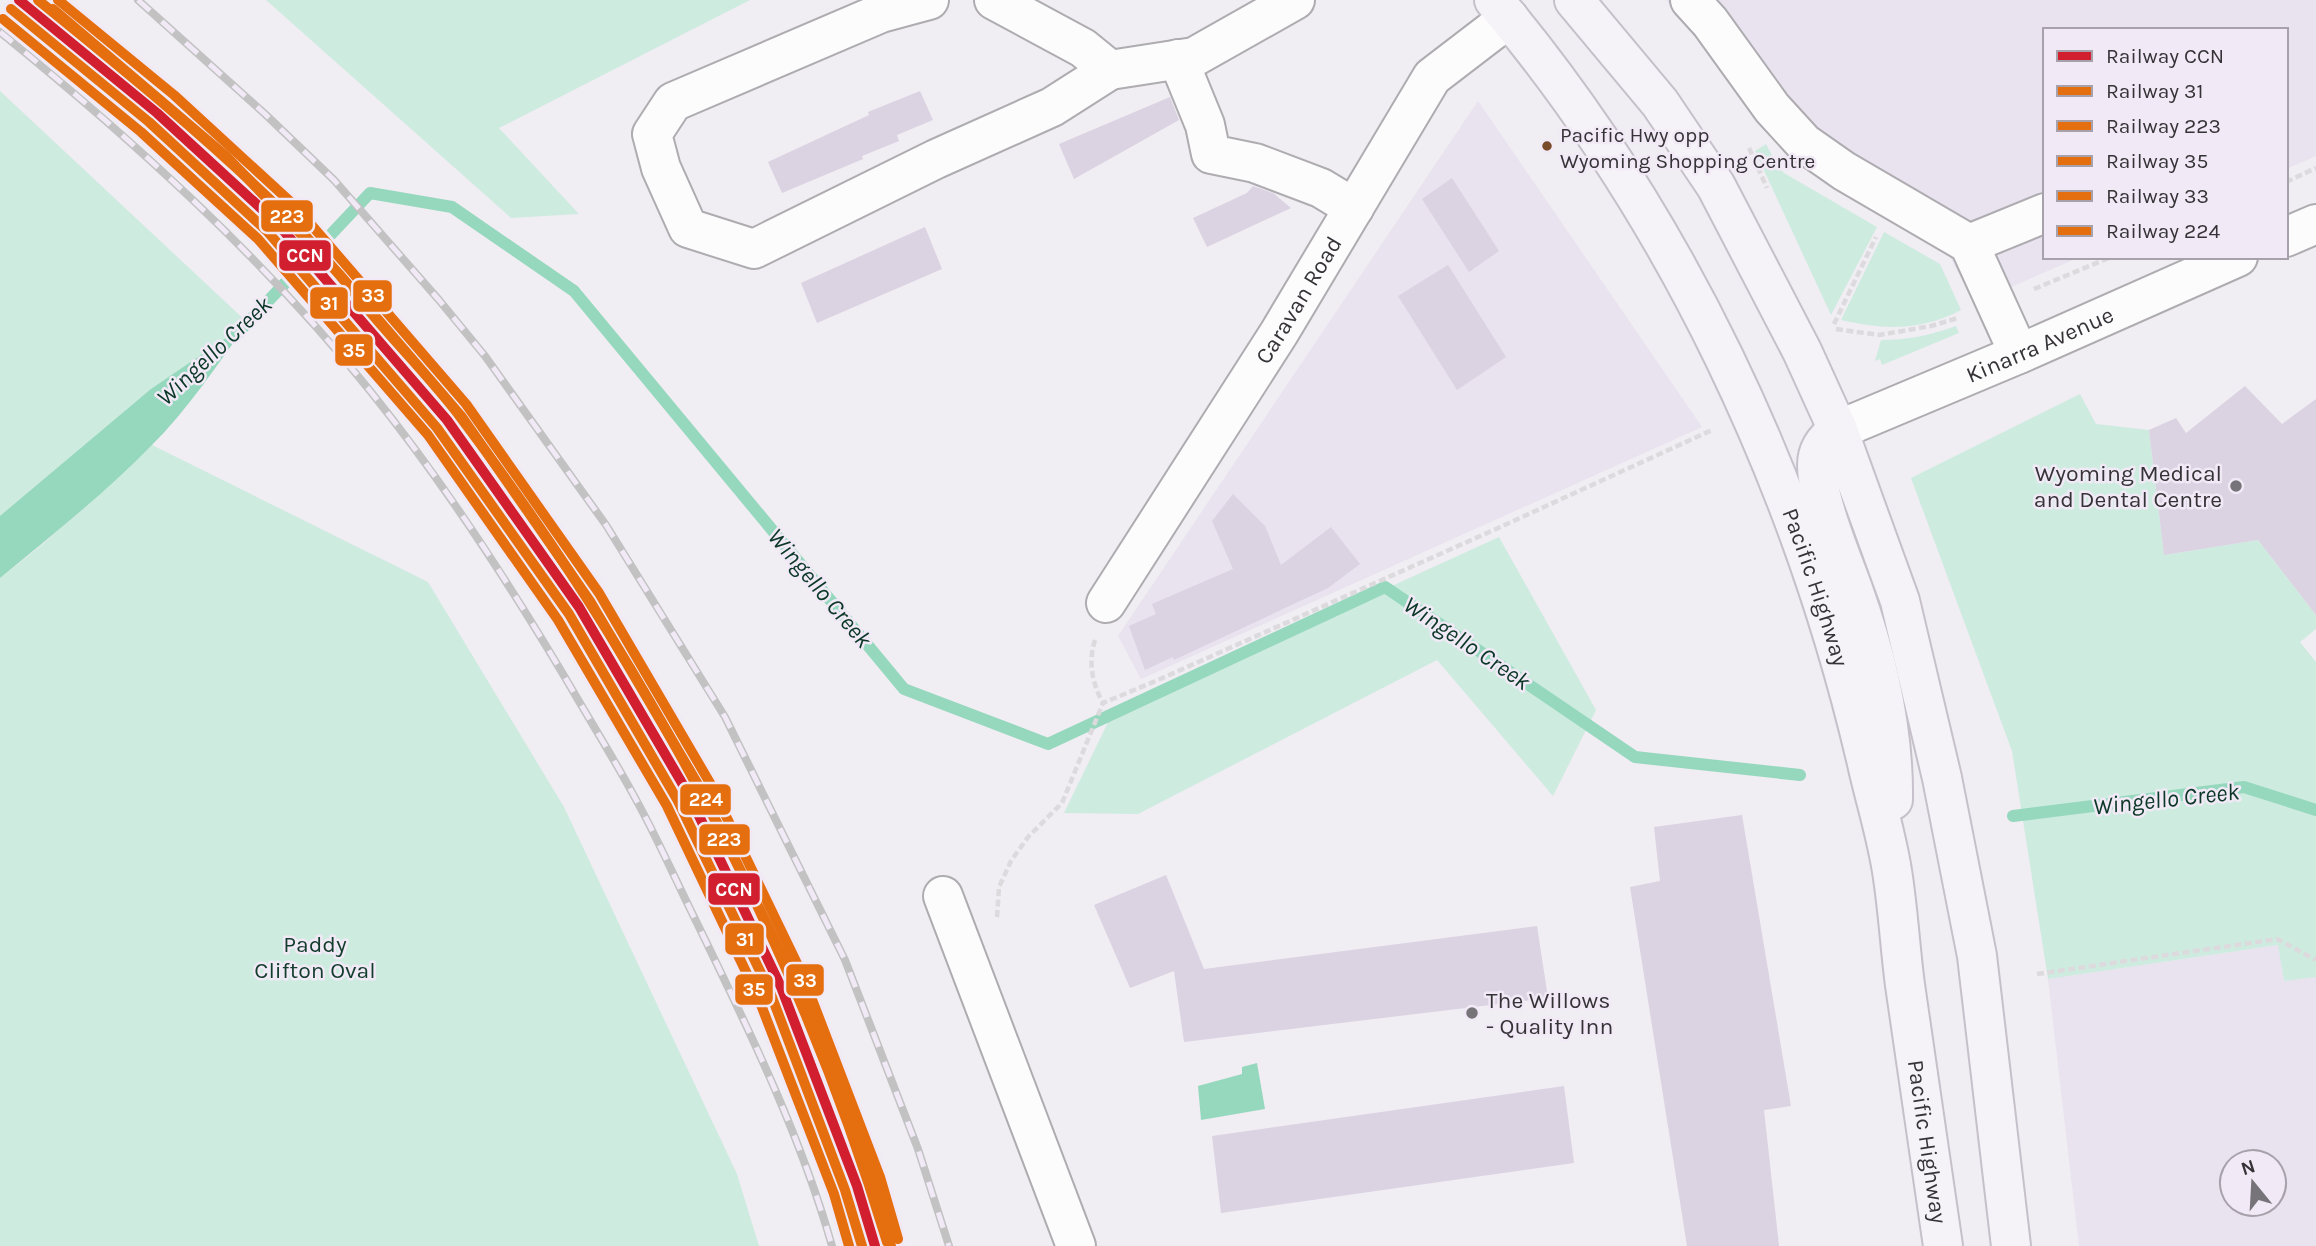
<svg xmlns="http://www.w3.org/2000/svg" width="2316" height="1246" font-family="Karla,sans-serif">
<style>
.built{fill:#e9e2ef;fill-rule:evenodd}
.green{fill:#ceebe0}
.water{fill:#96d8be}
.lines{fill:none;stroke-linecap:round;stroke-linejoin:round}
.stream{stroke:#96d8be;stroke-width:12}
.building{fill:#dbd2e2}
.minor-casing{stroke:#aeacb0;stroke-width:42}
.major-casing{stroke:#c6c0ca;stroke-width:42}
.path{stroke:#dcdadd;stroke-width:4.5;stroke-dasharray:7 3.5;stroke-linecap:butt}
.minor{stroke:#fdfcfd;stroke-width:38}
.major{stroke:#f6f3f8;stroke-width:38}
.rail-casing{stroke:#c2c2c3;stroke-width:8}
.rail{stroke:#f1eaf6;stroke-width:5;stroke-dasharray:16;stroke-linecap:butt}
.rail-1-casing{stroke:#f1eaf6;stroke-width:16}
.rail-2-casing{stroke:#f1eaf6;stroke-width:16}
.rail-3-casing{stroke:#f1eaf6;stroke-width:16}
.rail-4-casing{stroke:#f1eaf6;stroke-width:16}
.rail-5-casing{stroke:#f1eaf6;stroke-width:16}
.rail-6-casing{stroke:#f1eaf6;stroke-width:16}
.rail-1{stroke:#d11f2f;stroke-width:10}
.rail-2{stroke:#e56e0f;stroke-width:10}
.rail-3{stroke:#e56e0f;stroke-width:10}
.rail-4{stroke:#e56e0f;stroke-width:10}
.rail-5{stroke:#e56e0f;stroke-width:10}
.rail-6{stroke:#e56e0f;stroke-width:10}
.bus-dot{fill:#7a4b2a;stroke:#f1eaf6;stroke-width:2.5}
.poi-dot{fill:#767479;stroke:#f1eaf6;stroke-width:2.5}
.labels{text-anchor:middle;stroke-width:5;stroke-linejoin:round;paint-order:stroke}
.bus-label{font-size:21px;fill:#353337;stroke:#f1eaf6;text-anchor:start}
.street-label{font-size:23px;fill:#353337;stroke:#f1eaf6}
.poi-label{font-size:23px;fill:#353337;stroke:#f1eaf6;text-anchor:end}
.park-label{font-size:23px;fill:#133d2d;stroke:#f1eaf6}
.water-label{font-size:24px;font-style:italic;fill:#0b3727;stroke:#f1eaf6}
.line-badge{stroke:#f1eaf6;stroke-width:2.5}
.badge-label{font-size:19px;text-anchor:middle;font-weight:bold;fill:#fff}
</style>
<rect width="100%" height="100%" fill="#f0edf3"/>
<g class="built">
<polygon points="1666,0 2316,0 2316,156 2286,169 2286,30 2045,30 2045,257 2080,257 1974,303 1948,253 1791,159"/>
<polygon points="1478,101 1702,427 1141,679 1118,636"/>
<path d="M2279,945l5,36 32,-4v269h-237l-31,-267zM2232,1162h42v42h-42z"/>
</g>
<g class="green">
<polygon points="266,0 750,0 499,128 579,214 511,218"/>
<polygon points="0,91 248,323 0,517"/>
<polygon points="1766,144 1777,165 1784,173 1877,227 1831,315 1755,151"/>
<path d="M1884,232l56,32 21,46c-40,21 -77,20 -120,10z"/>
<path d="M1956,326l3,7 -77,32 -2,-6 -5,2 6,-21c27,0 50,-5 75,-14z"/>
<polygon points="2080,394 2096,424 2149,430 2164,555 2258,540 2316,615 2316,629 2300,642 2316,662 2316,977 2284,981 2278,945 2048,979 2012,751 1911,478"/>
<polygon points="152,445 428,582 564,807 737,1174 759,1246 0,1246 0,578 44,543"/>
<polygon points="1499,537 1596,710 1553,796 1437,660 1138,814 1064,813 1112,714"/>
</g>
<g class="water">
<path d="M248,323c-31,41 -60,87 -97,123 -46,47 -100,90 -151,132v-62l151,-127z"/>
<polygon points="1257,1063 1265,1109 1201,1120 1198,1086 1242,1074 1242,1067"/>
</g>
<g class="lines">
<g class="stream">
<polyline points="236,335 370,193 452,207 574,291 904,689 1048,744 1385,587 1635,757 1800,775"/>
<polyline points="2013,816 2244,787 2316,810"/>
</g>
</g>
<g class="building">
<polygon points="920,91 933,120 897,135 899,141 862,156 863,159 782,193 768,162 869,115 868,112"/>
<polygon points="1170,97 1179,120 1074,179 1059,144"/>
<polygon points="1452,178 1499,251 1469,272 1422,199"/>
<polygon points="1253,186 1273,193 1291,208 1207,247 1193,218 1247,193"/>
<polygon points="925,227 942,269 817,323 801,283"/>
<polygon points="1448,265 1506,357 1457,390 1398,296"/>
<polygon points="2245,386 2282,424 2316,399 2316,615 2258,540 2164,555 2149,430 2176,418 2186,433"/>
<polygon points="1233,494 1265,526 1281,565 1331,527 1360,564 1328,588 1174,660 1173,657 1145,670 1129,626 1156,614 1152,604 1233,569 1212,521"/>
<polygon points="1742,815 1791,1106 1764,1110 1779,1246 1687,1246 1630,887 1660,881 1654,827"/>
<polygon points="1166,875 1204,969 1537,926 1548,998 1184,1042 1174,971 1130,988 1094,905"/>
<polygon points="1564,1086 1574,1163 1221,1213 1212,1136"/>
</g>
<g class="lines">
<defs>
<g id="minor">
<polyline points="929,0 881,13 673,102 652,134 661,168 688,228 754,249 936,159 1052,107 1110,70 1083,48 994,0"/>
<polyline points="1690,0 1710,22 1772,108 1804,143 1844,171 1969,244 2019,354"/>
<polyline points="1178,59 1205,125 1211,154 1255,163 1321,188 1354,208"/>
<polyline points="1110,70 1194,57 1295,0"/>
<polyline points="2286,237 2316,224"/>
<polyline points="1969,244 2045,213"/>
<path id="s1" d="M1838,430l181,-76 219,-97"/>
<path id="s2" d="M1106,603l173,-270 153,-256 77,-59"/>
<polyline points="943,896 1076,1246"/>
</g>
<g id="major">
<path id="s3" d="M1494,0c183,218 307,483 372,759 8,37 20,74 26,112 6,37 8,76 13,114 12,87 25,174 38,261"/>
<polyline points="1574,0 1660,103 1716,186 1802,351 1838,430 1900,601 1942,778 1977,956 2011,1246"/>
<path d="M1838,430c-13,9 -21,19 -21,35 0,35 24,91 36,124 24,67 41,140 40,211"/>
</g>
</defs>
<use href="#minor" class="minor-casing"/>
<use href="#major" class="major-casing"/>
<g class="path">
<polyline points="1749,148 1767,188"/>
<polyline points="2286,182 2316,168"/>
<polyline points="2034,289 2111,257"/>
<polyline points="1834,324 1876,237"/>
<polyline points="1836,329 1879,335 1931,326 1958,318"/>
<path d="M1095,640c-7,22 -3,43 8,63"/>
<polyline points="997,917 999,887 1011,861 1028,837 1062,803 1103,703 1158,680 1496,529 1712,430"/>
<polyline points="2037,974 2277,939 2316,960"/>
</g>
<use href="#minor" class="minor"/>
<use href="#major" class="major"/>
<defs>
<g id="rail">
<polyline points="138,0 265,114 334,180 439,300 485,356 606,525 725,717 845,960 918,1149 949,1246"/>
<path d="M0,32c132,107 264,226 371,360 78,97 146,203 209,311 20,34 41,68 60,104 20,37 37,76 56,114 51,105 104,212 136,325"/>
</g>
</defs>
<use href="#rail" class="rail-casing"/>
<use href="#rail" class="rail"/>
<defs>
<polyline id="rail-1" points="19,0 157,113 276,222 447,420 579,607 689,795 781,987 857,1186 875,1246"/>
<polyline id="rail-2" points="11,9 149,122 267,231 437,428 569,614 678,801 770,992 845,1190 862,1246"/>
<path id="rail-3" d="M38,0c84,68 167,136 244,211 36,35 68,78 101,116 25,29 52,57 75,87 188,248 339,530 429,828"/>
<polyline id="rail-4" points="3,19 141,132 258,239 428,435 558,620 667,806 758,997 834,1194 849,1246"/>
<polyline id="rail-5" points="58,0 174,95 295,206 466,404 599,593 710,783 803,976 880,1177 898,1239"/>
<polyline id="rail-6" points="53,9 226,156 340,275 462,417 590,601 699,786 797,985 874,1186 891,1246"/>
</defs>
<use href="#rail-1" class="rail-1-casing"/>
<use href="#rail-2" class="rail-2-casing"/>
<use href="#rail-3" class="rail-3-casing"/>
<use href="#rail-4" class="rail-4-casing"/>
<use href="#rail-5" class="rail-5-casing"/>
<use href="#rail-6" class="rail-6-casing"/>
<use href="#rail-1" class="rail-1"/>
<use href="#rail-2" class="rail-2"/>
<use href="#rail-3" class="rail-3"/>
<use href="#rail-4" class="rail-4"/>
<use href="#rail-5" class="rail-5"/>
<use href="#rail-6" class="rail-6"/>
</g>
<circle class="bus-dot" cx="1547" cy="146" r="6"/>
<g class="poi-dot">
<circle cx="2236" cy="486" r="7"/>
<circle cx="1472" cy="1013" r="7"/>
</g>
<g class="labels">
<g class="bus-label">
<text x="1560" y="142">Pacific Hwy opp<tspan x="1560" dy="26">Wyoming Shopping Centre</tspan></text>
</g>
<g class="street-label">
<text dy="8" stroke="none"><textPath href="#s2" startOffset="359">Caravan Road</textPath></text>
<text dy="8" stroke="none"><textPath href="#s1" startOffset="219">Kinarra Avenue</textPath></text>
<text dy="8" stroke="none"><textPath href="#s3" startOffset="674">Pacific Highway</textPath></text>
<text dy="8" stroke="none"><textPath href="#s3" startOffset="1241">Pacific Highway</textPath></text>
</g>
<g class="poi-label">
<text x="2222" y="481">Wyoming Medical<tspan x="2222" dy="26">and Dental Centre</tspan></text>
<text x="1486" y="1008" text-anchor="start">The Willows<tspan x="1486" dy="26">- Quality Inn</tspan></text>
</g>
<g class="park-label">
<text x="315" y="952">Paddy<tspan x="315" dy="26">Clifton Oval</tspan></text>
</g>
<g class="water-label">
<text transform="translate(214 351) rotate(-43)" y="8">Wingello Creek</text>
<text transform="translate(820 588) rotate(50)" y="8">Wingello Creek</text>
<text transform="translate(1467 643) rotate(34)" y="8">Wingello Creek</text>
<text transform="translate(2166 799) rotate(-6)" y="8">Wingello Creek</text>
</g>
</g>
<g class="line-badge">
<rect x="260" y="199" width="54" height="34" rx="7" fill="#e56e0f"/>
<rect x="278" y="239" width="54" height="33" rx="7" fill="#d11f2f"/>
<rect x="352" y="279" width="41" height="34" rx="7" fill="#e56e0f"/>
<rect x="309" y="286" width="40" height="34" rx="7" fill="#e56e0f"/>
<rect x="334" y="333" width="40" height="34" rx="7" fill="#e56e0f"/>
<rect x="679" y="783" width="53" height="33" rx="7" fill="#e56e0f"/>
<rect x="698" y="823" width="53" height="33" rx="7" fill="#e56e0f"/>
<rect x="707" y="872" width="54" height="34" rx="7" fill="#d11f2f"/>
<rect x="724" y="922" width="41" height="34" rx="7" fill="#e56e0f"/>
<rect x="785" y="963" width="40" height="34" rx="7" fill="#e56e0f"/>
<rect x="734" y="973" width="40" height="33" rx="7" fill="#e56e0f"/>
</g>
<g class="badge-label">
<text x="287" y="223">223</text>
<text x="305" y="262">CCN</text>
<text x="373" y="302">33</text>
<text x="329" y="310">31</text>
<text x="354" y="357">35</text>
<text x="706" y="806">224</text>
<text x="724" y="846">223</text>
<text x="734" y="896">CCN</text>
<text x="745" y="946">31</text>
<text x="805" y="987">33</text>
<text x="754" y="996">35</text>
</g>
<rect x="2043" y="28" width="245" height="231" fill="#f1eaf6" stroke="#a6a1aa" stroke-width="2"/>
<rect x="2057" y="51" width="35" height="10" fill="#d11f2f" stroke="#a6a1aa" stroke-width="2"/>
<text x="2106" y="63" font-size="21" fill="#353337">Railway CCN</text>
<rect x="2057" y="86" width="35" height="10" fill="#e56e0f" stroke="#a6a1aa" stroke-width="2"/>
<text x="2106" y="98" font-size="21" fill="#353337">Railway 31</text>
<rect x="2057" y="121" width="35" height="10" fill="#e56e0f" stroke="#a6a1aa" stroke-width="2"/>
<text x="2106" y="133" font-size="21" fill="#353337">Railway 223</text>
<rect x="2057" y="156" width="35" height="10" fill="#e56e0f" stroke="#a6a1aa" stroke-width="2"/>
<text x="2106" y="168" font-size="21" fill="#353337">Railway 35</text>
<rect x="2057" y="191" width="35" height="10" fill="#e56e0f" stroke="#a6a1aa" stroke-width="2"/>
<text x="2106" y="203" font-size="21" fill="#353337">Railway 33</text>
<rect x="2057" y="226" width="35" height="10" fill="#e56e0f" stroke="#a6a1aa" stroke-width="2"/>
<text x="2106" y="238" font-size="21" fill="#353337">Railway 224</text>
<g transform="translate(2253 1183) rotate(342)"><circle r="33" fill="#f1eaf6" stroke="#a6a1aa" stroke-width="2"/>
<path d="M0-5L12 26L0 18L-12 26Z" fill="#767479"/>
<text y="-10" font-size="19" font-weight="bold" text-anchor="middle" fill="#353337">N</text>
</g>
</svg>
